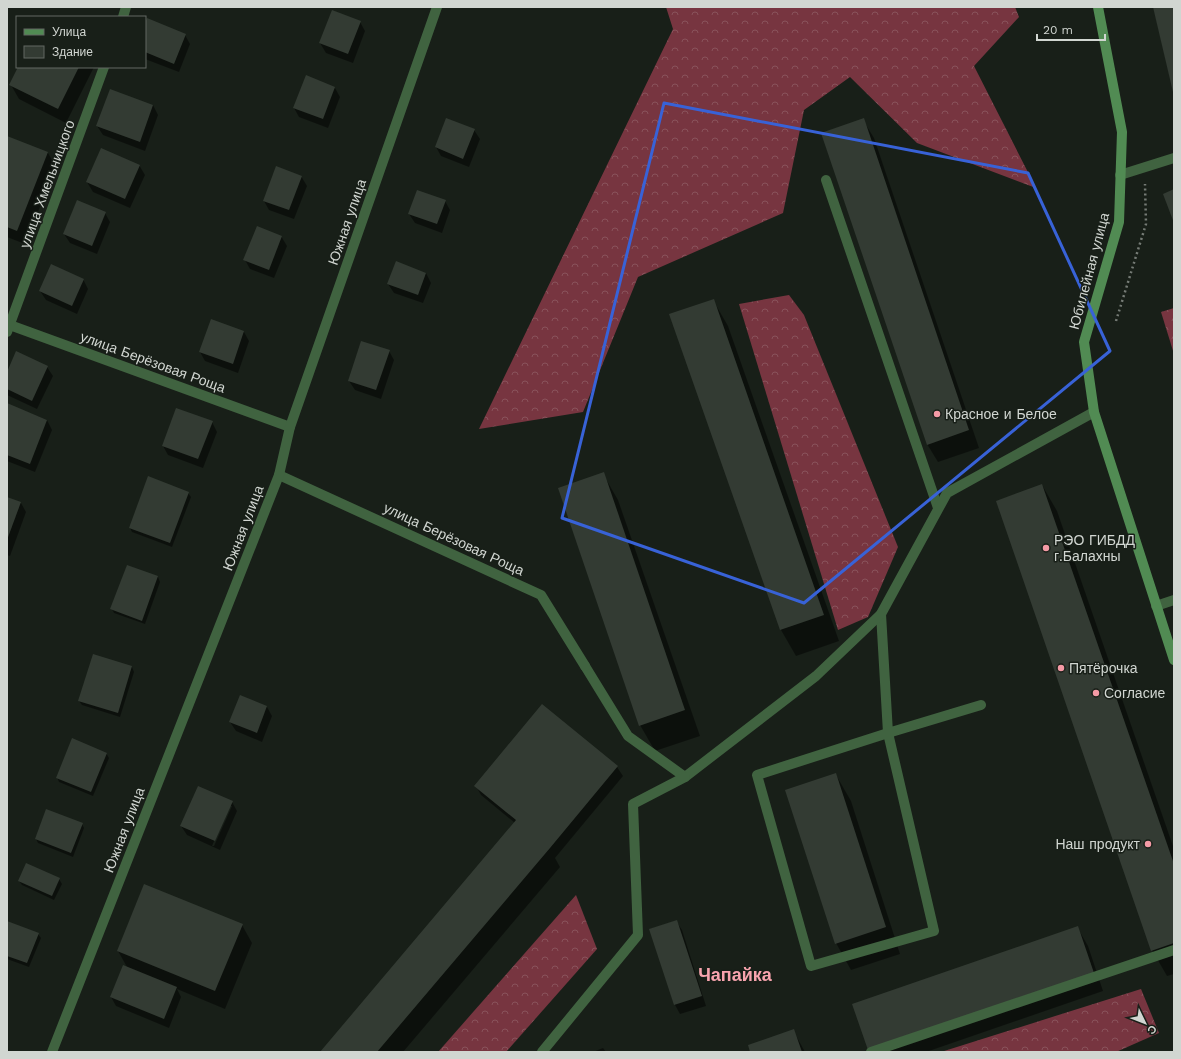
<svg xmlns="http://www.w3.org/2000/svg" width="1181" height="1059" font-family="'Work Sans',sans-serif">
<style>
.forest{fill:url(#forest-crowns)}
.shadow{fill:#0007;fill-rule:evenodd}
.building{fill:#333b33}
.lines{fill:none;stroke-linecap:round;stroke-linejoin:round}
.path{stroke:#757b75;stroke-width:2.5;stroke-dasharray:2 3;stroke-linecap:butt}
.lane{stroke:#406340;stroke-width:10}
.street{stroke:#406340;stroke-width:10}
.secondary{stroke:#518b53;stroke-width:10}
.marked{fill:none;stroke:#3862d7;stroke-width:3;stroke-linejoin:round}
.poi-dot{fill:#f49aa5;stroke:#181f18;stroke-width:1.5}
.labels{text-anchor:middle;stroke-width:3;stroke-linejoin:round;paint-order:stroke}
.street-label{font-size:14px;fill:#d1d6d1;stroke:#181f18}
.poi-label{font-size:14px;fill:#d1d6d1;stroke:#181f18;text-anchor:start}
.district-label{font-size:18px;font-weight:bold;fill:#f8a4ae;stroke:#181f18}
</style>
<defs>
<pattern id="forest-crowns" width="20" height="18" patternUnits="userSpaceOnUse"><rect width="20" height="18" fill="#773540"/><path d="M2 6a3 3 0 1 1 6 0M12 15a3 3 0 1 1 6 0" fill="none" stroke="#89525b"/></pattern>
</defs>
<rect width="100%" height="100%" fill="#181f18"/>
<g class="forest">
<polygon points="666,7 1015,7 1019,17 974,66 1036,188 917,143 850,77 804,110 783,213 638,277 583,412 479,429 673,29"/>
<polygon points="789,295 804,315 898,547 868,617 838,630 739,304"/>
<polygon points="1174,308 1174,354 1161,312"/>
<polygon points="576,895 597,949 506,1052 438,1052"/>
<polygon points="1141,989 1159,1033 1116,1052 941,1052"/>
</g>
<g class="shadow">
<polygon points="360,22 365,31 353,63 326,53 320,43"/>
<polygon points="145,26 185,35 190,44 179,72 145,59"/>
<polygon points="20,67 94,67 66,123 19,99 11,85"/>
<polygon points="335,88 340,97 328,128 299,117 294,108"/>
<polygon points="153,105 158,115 145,151 103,135 97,126"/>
<polygon points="863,120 874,138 979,448 938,462 927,444"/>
<polygon points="474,130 480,139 469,167 441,156 436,147"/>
<polygon points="7,137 48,153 56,167 25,244 7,237"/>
<polygon points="139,165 145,175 130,208 93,192 87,182"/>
<polygon points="301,176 307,186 294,219 269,210 264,201"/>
<polygon points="445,201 450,210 442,233 415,223 409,214"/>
<polygon points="105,213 110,222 97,254 70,243 64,234"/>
<polygon points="281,236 287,246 274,278 250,269 245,260"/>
<polygon points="426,273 431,283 423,303 394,293 388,284"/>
<polygon points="83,279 88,289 77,314 46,300 40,291"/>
<polygon points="713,300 728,326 839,641 796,656 781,630 671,315"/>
<polygon points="244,332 249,341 238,373 205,361 200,352"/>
<polygon points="389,351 394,360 381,399 355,390 349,381"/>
<polygon points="47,367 53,376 37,409 7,395 7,374"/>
<polygon points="7,404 47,420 52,430 35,472 7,461"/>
<polygon points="212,422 217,432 203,468 168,455 163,446"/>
<polygon points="603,474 618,500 700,736 655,751 640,725"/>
<polygon points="1042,485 1057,511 1174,849 1174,974 1167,976 1152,950"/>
<polygon points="188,493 191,497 172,547 132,532 130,528"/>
<polygon points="7,498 21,503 26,512 10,556 7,555"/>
<polygon points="127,566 158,577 160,582 145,624 114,613 112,609"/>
<polygon points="132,667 134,672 120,717 82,705 79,701"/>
<polygon points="241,696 267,707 272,716 262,742 236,731 230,722"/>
<polygon points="106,753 109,758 93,796 59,782 57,777"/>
<polygon points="617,767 623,776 555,858 560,867 403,1052 321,1052 515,823 481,795 476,786"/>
<polygon points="836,775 851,801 900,954 851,970 836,943"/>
<path d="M232,802l5,9 -17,39 -33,-15 -6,-9zM229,806h3l-18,40h-2z"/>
<polygon points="82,824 84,828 73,857 38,843 36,839"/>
<polygon points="59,879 62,884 54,900 22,885 19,881"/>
<polygon points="676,921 682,930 706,1006 680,1014 675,1005 650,929"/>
<polygon points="7,922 38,934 41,938 29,967 7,959"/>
<polygon points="242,925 252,943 225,1009 177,989 181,997 169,1028 116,1006 111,997 127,967 118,951"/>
<polygon points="1077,927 1088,946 1103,991 926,1052 870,1052"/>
<polygon points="793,1030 805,1052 751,1052"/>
<polygon points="603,1048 606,1052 593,1052"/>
</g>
<g class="building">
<polygon points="1153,7 1174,7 1174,92 1173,92"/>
<polygon points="332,10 361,21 348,54 319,43"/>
<polygon points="147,18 186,34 174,64 145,52 145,23"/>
<polygon points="18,67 79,67 58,109 9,85"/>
<polygon points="306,75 335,87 323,119 293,108"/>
<polygon points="110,89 153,105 140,142 96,126"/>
<polygon points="446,118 475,129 463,159 435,147"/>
<polygon points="864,118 969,430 927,445 821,133"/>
<polygon points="7,136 48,152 17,231 7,227"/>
<polygon points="101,148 140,165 125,199 86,182"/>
<polygon points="276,166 302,176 289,210 263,201"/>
<polygon points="1174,189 1174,223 1163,194"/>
<polygon points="417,190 446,200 437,224 408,214"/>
<polygon points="77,200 106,212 92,246 63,234"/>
<polygon points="257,226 282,236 269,270 243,260"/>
<polygon points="396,261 426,273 418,295 387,284"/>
<polygon points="51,264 84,279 72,306 39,291"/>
<polygon points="714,299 824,615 780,630 669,314"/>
<polygon points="211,319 244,331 233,364 199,352"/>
<polygon points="361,341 390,350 376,390 348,381"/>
<polygon points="16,351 48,366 32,401 7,389 7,372"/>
<polygon points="7,403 47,420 30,464 7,455"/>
<polygon points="176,408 213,421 198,459 162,446"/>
<polygon points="604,472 685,710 639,726 558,488"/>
<polygon points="148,476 189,492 170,543 129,528"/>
<polygon points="1042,484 1174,864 1174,943 1151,951 996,501"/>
<polygon points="7,497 21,502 7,540"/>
<polygon points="127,565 158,576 142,621 110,609"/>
<polygon points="93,654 132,666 118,713 78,701"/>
<polygon points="240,695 267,706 257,733 229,722"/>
<polygon points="542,704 618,766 550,848 377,1052 320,1052 516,820 474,786"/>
<polygon points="72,738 107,753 91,792 56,778"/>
<polygon points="836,773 886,927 835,944 785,790"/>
<polygon points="198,786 233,801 215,841 180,826"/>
<polygon points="46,809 83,823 71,853 35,839"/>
<polygon points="26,863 60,878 52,896 18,881"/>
<polygon points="144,884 243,924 215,991 117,951"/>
<polygon points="677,920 702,996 674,1005 649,929"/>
<polygon points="7,921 39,933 27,963 7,956"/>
<polygon points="1078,926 1094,973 868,1050 852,1004"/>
<polygon points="123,965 177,987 164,1019 110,997"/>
<polygon points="794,1029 802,1052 750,1052 748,1045"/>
</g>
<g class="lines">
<polyline class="path" points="1116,321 1146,224 1145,184"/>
<g class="lane">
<polyline points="826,180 938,508"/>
<polyline points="881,614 888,733 757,775 811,966 934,931 888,733 981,705"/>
<polyline points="585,666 628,736 685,777 816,676 881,614 947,493 1094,412"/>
<polyline points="542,1052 638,935 633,804 685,777"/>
<polyline points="871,1052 1174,950"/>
</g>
<g class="street">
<polyline points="123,17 126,7"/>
<polyline points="1120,175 1174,158"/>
<polyline points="7,324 290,427"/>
<polyline points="7,332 104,67"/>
<polyline points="279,475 541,595 585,666"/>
<polyline points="1156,606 1174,600"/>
<polyline points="52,1052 279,475 290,427 437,7"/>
</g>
<polyline class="secondary" points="1098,7 1122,132 1119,222 1084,342 1094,412 1174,660"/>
</g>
<path class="marked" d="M664,103l364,70 82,178 -306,252 -242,-85z"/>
<g class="poi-dot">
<circle cx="937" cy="414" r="4"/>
<circle cx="1046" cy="548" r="4"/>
<circle cx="1061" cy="668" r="4"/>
<circle cx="1096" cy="693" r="4"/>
<circle cx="1148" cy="844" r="4"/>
</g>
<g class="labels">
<g class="street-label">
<text transform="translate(47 184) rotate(-70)" y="5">улица Хмельницкого</text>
<text transform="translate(347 222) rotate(-71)" y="5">Южная улица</text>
<text transform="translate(1089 271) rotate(-75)" y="5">Юбилейная улица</text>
<text transform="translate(153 362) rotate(20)" y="5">улица Берёзовая Роща</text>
<text transform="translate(243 528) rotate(-69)" y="5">Южная улица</text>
<text transform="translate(454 539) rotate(25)" y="5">улица Берёзовая Роща</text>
<text transform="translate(124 830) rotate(-69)" y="5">Южная улица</text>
</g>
<g class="poi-label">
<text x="945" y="419">Красное и Белое</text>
<text x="1054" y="545">РЭО ГИБДД<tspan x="1054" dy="16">г.Балахны</tspan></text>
<text x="1069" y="673">Пятёрочка</text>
<text x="1104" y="698">Согласие</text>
<text x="1140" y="849" text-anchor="end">Наш продукт</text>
</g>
<g class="district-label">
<text x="735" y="981">Чапайка</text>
</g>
</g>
<rect width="1181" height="1059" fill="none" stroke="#d1d6d1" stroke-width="16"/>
<rect x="16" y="16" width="130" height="52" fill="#181f18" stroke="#626862"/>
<rect x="24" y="29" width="20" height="6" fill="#518b53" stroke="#626862"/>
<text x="52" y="36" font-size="12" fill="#d1d6d1">Улица</text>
<rect x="24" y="46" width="20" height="12" fill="#333b33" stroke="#626862"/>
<text x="52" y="56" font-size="12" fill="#d1d6d1">Здание</text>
<g transform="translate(1145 1023) rotate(133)" stroke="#181f18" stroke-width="3" paint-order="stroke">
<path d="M0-3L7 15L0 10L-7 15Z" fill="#d1d6d1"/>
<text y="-6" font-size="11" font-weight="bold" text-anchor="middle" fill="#d1d6d1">С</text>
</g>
<path d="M1037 34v6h68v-6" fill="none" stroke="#d1d6d1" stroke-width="2"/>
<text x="1043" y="34" font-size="12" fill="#d1d6d1" stroke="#181f18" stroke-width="3" paint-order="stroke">20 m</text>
</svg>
